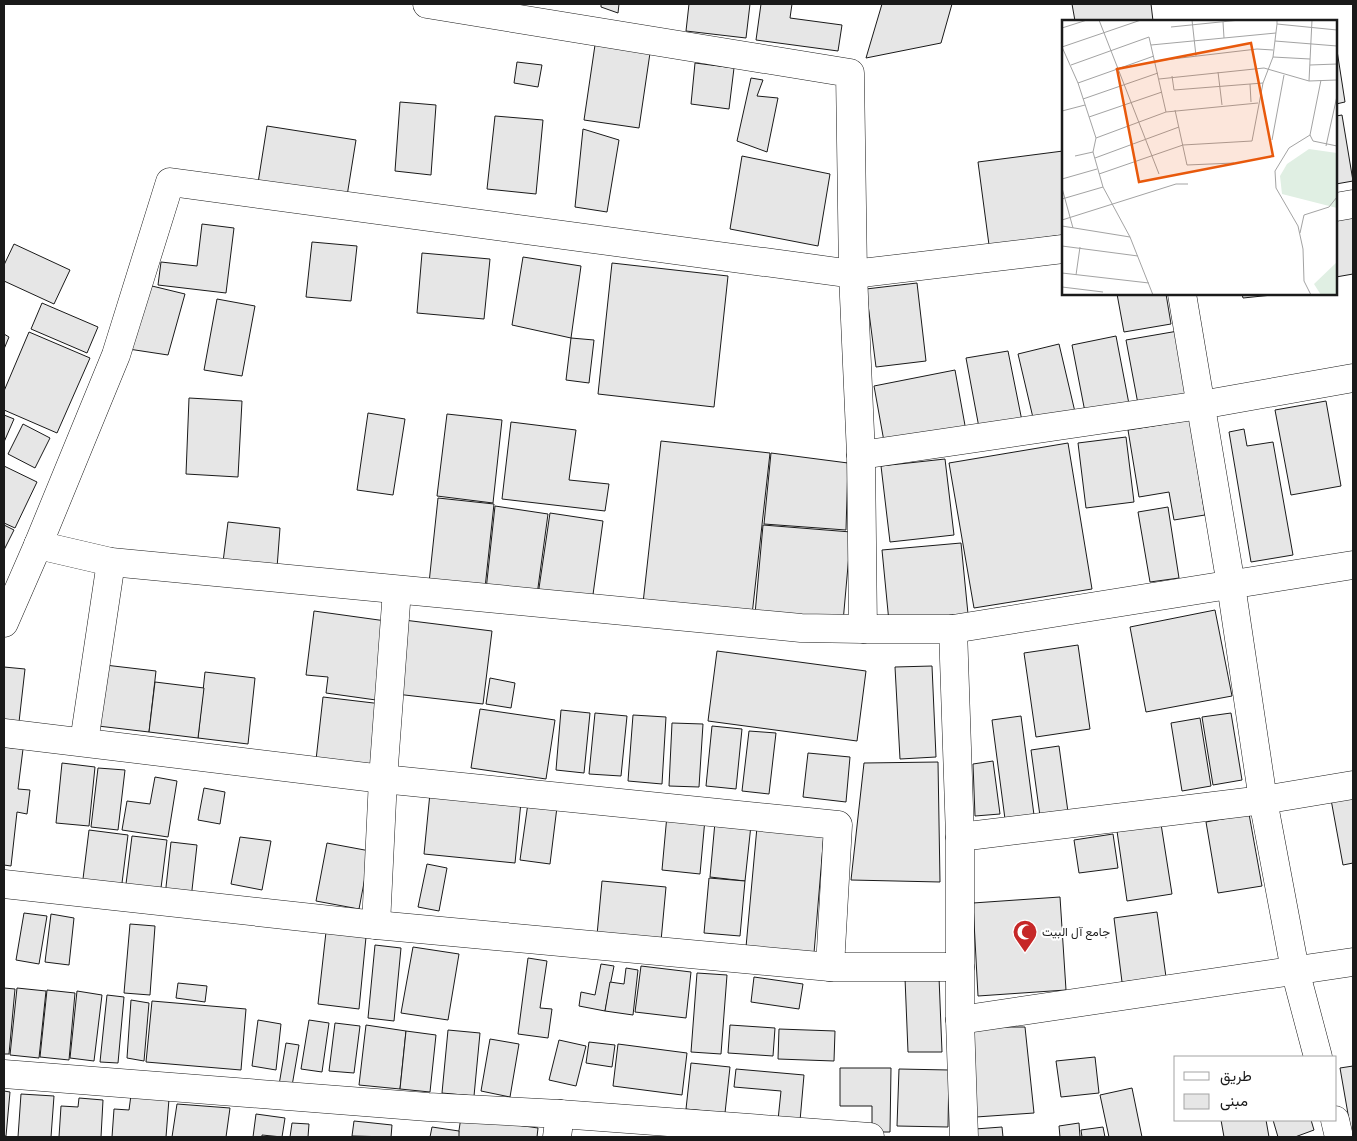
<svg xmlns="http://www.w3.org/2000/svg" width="1357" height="1141" font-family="'Times New Roman',Vazirmatn,serif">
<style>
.building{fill:#e6e6e6;stroke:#1a1a1a}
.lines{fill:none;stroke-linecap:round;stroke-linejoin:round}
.minor-casing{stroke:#1a1a1a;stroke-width:29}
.minor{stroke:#fff;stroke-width:28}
.labels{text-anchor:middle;stroke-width:4;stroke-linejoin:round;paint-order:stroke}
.poi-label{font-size:12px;fill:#1a1a1a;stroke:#fff;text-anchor:start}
.inset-road{fill:none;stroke:#a3a3a3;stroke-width:1}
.view{fill:#e8590c;fill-opacity:0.15;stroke:#e8590c;stroke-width:2.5}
.inset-edge{fill:none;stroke:#1a1a1a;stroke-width:2.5}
</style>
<rect width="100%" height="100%" fill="#fff"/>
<g class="building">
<polygon points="601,4 619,4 618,13 601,7"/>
<polygon points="689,4 750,4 746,38 686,31"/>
<polygon points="761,4 792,4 790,18 842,25 838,51 756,40"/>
<polygon points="882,4 952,4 941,43 866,58"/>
<polygon points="1072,4 1151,4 1153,21 1075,21"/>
<polygon points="1336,44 1345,102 1336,104"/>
<polygon points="595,45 650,53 639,128 584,120"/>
<polygon points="517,62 542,65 538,87 514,83"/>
<polygon points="695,63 734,68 729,109 691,104"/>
<polygon points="751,78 763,80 757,96 778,98 767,152 737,141"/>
<polygon points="400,102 436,105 431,175 395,171"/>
<polygon points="1342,115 1353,181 1336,184 1336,116"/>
<polygon points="495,116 543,120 536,194 487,189"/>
<polygon points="267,126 356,140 347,196 258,183"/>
<polygon points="583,129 619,140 607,212 575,207"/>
<polygon points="1063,151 1063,235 989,245 978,162"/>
<polygon points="742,156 830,174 818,246 730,229"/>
<polygon points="1353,212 1353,274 1336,277 1336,216"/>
<polygon points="202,224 234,228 226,293 158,285 161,262 197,266"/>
<polygon points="312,242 357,246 351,301 306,297"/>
<polygon points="14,244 70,270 54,304 4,281 4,265"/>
<polygon points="422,253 490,259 484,319 417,313"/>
<polygon points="523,257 581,266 571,338 512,325"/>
<polygon points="612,263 728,276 714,407 598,394"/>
<polygon points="917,283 926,361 876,367 866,289"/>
<polygon points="152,286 185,294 168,355 122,348"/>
<polygon points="1117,294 1166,294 1171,324 1124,332"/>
<polygon points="1242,294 1282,294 1243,298"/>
<polygon points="217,299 255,306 242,376 204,370"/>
<polygon points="42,303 98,327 87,353 31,329"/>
<polygon points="1178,331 1190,394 1138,404 1126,340"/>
<polygon points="29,332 90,358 57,433 4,410 4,391"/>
<polygon points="4,334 9,337 4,349"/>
<polygon points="1116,336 1129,404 1085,412 1072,345"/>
<polygon points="571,338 594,340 589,383 566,380"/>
<polygon points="1059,344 1075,412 1034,422 1018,354"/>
<polygon points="1008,351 1023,426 980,433 966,358"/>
<polygon points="955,370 966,431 885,447 874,386"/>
<polygon points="189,398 242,401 238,477 186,474"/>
<polygon points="1326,401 1341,486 1291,495 1275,410"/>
<polygon points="368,413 405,419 393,495 357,490"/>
<polygon points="447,414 502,420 493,503 437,496"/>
<polygon points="4,415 14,419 4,442"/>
<polygon points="1190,420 1205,515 1174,520 1169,492 1139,497 1128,430"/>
<polygon points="511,422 576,430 569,480 609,484 605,511 502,499"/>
<polygon points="23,424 50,438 35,468 8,454"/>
<polygon points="1244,429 1247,446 1273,442 1293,555 1251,562 1229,432"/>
<polygon points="1126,437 1134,502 1086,508 1078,443"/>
<polygon points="661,441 770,453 752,615 643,603"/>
<polygon points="1068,443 1092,589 974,608 949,463"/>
<polygon points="771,453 848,463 846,530 764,524"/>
<polygon points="945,459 954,535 890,542 881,466"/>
<polygon points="4,466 37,482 15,528 4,523"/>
<polygon points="438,498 494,504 485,588 429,583"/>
<polygon points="495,506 548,514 537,595 486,590"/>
<polygon points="1168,507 1179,578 1150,582 1138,512"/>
<polygon points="550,513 603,521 592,602 538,595"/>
<polygon points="228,522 280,528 277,568 223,562"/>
<polygon points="4,525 14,530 4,550"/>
<polygon points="763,525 851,532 843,622 755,614"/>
<polygon points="961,543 968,614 889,622 882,550"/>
<polygon points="1215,610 1232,696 1146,712 1130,627"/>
<polygon points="314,611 386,621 376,700 326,693 328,677 306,675"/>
<polygon points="404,620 492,631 483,704 396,694"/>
<polygon points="1078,645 1090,729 1036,737 1024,653"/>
<polygon points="717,651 866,671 857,741 708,721"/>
<polygon points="105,665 156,671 149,732 98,726"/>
<polygon points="932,666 936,757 900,759 895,667"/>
<polygon points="4,667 25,669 18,731 4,729"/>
<polygon points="205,672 255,678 248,744 198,738"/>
<polygon points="490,678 515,683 511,708 486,704"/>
<polygon points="155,682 204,688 198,738 149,732"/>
<polygon points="323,697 382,704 375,767 316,760"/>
<polygon points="480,709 555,720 546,779 471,768"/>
<polygon points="561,710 590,713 584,773 556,770"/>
<polygon points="595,713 627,716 621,776 589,774"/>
<polygon points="1231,713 1242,780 1213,785 1202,717"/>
<polygon points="633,715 666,717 662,784 628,781"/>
<polygon points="1021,716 1034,815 1005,819 992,720"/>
<polygon points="1200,718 1211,786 1182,791 1171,723"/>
<polygon points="672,723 703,724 699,787 669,786"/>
<polygon points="712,726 742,729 736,789 706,786"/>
<polygon points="749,731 776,733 769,794 742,791"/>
<polygon points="1059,746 1068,812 1040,816 1031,750"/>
<polygon points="4,747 23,749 18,789 30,790 27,814 17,812 11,866 4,865"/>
<polygon points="808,753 850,757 846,802 803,797"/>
<polygon points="993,761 1000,814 975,816 973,764"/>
<polygon points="938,762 940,882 851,880 864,763"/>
<polygon points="62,763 95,767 89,826 56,823"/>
<polygon points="98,768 125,770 118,830 91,827"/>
<polygon points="155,777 177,781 168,837 122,830 127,801 150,804"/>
<polygon points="204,788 225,792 220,824 198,820"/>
<polygon points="1353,790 1353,863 1343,865 1330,794"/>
<polygon points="430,793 521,802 515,863 424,854"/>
<polygon points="528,803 557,807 550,864 520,860"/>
<polygon points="1249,814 1262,886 1218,893 1206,822"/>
<polygon points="667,815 705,819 700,874 662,870"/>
<polygon points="715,822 751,825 745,881 710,877"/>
<polygon points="1161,824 1172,894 1127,901 1117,831"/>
<polygon points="757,827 824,833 814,953 746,947"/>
<polygon points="89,830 128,835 121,891 82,887"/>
<polygon points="1113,834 1118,868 1079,873 1074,840"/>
<polygon points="132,836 167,840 160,896 125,892"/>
<polygon points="240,837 271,841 262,890 231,884"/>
<polygon points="171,842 197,845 191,899 165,896"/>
<polygon points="327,843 370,851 359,909 316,901"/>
<polygon points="427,864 447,868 439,911 418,907"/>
<polygon points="709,878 745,881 740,936 704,933"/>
<polygon points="602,881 666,887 661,941 597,935"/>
<polygon points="1060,897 1066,990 978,996 973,903"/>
<polygon points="1157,912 1166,977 1122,982 1114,918"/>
<polygon points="24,913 47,916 39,964 16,960"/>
<polygon points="51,914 74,918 69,965 45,962"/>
<polygon points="130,924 155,926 150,995 124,993"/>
<polygon points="326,932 366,937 359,1009 318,1004"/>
<polygon points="375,945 401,948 394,1021 368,1018"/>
<polygon points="413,947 459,954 448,1020 401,1013"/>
<polygon points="528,958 547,961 540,1008 552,1009 548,1038 518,1034"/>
<polygon points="601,964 614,966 605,1011 579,1006 581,992 595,995"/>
<polygon points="641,966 691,972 686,1018 635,1012"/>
<polygon points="626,968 638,970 633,1015 605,1011 610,982 624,984"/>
<polygon points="697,973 727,975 721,1054 691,1052"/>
<polygon points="754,977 803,984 799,1009 751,1002"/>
<polygon points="939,977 942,1052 908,1052 905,978"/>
<polygon points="178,983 207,986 205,1002 176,998"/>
<polygon points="4,988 15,989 9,1054 4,1054"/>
<polygon points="17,988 46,991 39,1058 10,1055"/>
<polygon points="47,990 75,993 69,1060 40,1057"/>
<polygon points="77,991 102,995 94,1061 70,1058"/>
<polygon points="107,995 124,997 118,1063 100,1062"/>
<polygon points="131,1000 149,1003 144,1061 127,1058"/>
<polygon points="152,1001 246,1009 241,1070 146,1062"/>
<polygon points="258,1020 281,1024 276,1070 252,1066"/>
<polygon points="309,1020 329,1023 322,1072 301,1069"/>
<polygon points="335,1023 360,1026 354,1073 329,1071"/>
<polygon points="366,1025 406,1031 400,1089 359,1085"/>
<polygon points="730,1025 775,1028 773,1056 728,1053"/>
<polygon points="974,1027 1025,1027 1034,1113 976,1117"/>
<polygon points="779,1029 835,1031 834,1061 778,1059"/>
<polygon points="448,1030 480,1033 474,1096 442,1093"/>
<polygon points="406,1031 436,1035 430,1092 400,1089"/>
<polygon points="490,1039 519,1044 510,1097 481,1091"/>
<polygon points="559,1040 586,1046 576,1086 549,1080"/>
<polygon points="589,1042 615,1045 612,1067 586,1063"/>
<polygon points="286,1043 299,1045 292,1086 279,1085"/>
<polygon points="618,1044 687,1053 682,1095 613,1086"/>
<polygon points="1095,1057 1099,1093 1061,1097 1056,1061"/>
<polygon points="691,1063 730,1067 725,1113 686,1109"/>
<polygon points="1353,1066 1353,1137 1352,1137 1340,1068"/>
<polygon points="840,1068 891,1068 890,1132 872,1132 872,1106 840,1106"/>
<polygon points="736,1069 804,1075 800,1121 778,1120 781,1091 734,1087"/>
<polygon points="899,1069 949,1070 948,1127 897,1126"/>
<polygon points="1132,1088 1142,1137 1109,1137 1100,1095"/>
<polygon points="4,1091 10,1092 6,1136 4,1136"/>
<polygon points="21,1094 54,1096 51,1137 18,1137"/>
<polygon points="131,1095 169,1099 166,1137 112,1137 114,1109 129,1110"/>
<polygon points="79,1098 103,1100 101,1137 59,1137 61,1106 78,1107"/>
<polygon points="177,1104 230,1108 226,1137 172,1137"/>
<polygon points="256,1114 285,1118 282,1137 262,1135 262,1137 253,1137"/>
<polygon points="461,1117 538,1128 537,1137 458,1137"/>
<polygon points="1221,1120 1266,1120 1269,1137 1224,1137"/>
<polygon points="1273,1120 1311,1120 1314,1130 1295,1137 1278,1137"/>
<polygon points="354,1121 392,1125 391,1137 352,1136"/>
<polygon points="292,1123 309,1124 308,1137 290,1137"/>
<polygon points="1079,1123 1080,1137 1060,1137 1059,1126"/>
<polygon points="432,1127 459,1131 459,1137 430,1137"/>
<polygon points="1002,1127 1003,1137 975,1137 975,1129"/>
<polygon points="1103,1127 1105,1137 1082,1137 1081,1130"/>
</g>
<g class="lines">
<defs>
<g id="minor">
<polyline points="427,4 850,73 853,274 861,455 863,629"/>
<polyline points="1336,207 1353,204"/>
<polyline points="1182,294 1231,585 1263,800 1295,970 1318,1057"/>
<polyline points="861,455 1201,405 1353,378"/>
<polyline points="38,545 111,562 801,628 863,629 953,629 1353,565"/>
<polyline points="4,623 38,545 116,355 170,182 853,274 1063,249"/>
<polyline points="953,629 960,837 960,1020 964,1137"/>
<polyline points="4,733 383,779 838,825 830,967"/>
<polyline points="84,742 111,562"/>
<polyline points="960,837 1263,800 1353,785"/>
<polyline points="4,884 376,925 830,967 960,967"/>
<polyline points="376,925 383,779 397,590"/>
<polyline points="960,1020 1353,962"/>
<polyline points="4,1074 428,1107 560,1114 870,1137"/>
<polyline points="1335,1120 1339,1137"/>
<polyline points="557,1137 560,1114"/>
</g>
</defs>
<use href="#minor" class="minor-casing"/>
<use href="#minor" class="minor"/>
</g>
<defs>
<symbol id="mosque-pin" viewBox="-11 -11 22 30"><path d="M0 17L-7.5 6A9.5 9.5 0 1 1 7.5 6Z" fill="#c62828" stroke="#fff"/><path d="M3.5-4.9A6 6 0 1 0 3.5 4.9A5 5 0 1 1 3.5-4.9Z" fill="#fff"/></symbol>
</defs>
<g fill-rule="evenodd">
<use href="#mosque-pin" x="1011" y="918" width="28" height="38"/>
</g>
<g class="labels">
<g class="poi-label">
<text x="1042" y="936">جامع آل البيت</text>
</g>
</g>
<g transform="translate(1062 20)">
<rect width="275" height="275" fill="#fff"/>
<path d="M247,129l28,4v55l-55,-14 -2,-18 7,-12zM275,242v33h-16l-7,-11z" fill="#e0efe3"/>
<path class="inset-road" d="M37,0l60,154M130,0l4,36M215,0v4l60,6M161,2l1,16M109,7l69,-7M0,8l25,-8M213,21l62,5M89,25l125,-12M0,27l16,36 18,55 -3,14 10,35 27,50 23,58M0,27l79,-27M211,37l37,2M93,41l102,-12 16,1M9,45l78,-28 17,75M248,45l27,-1M156,52l4,33M110,56l2,14 89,-7M97,59l105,-11 45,13 28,-1M247,61l3,-61M16,63l76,-27M188,64l1,18M21,79l75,-26M113,90l12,55 47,-2M0,91l23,-6M27,97l73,-25M248,115l3,6 24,5M34,118l70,-26 92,-9M210,120l12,-65M264,126l11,-50M13,136l18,-4M33,138l84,-31M37,154l84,-29 69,-4 11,-58 10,-26 4,-33M0,159l35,-10M0,168l11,40M0,179l41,-12M0,200l114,-36h12M0,206l68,11M238,213l4,-18 25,-8 8,-10M0,226l76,10M0,253l87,10M14,255l4,-28M0,267l41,5M249,275l-7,-14 -1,-32 -5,-23 -22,-38 -1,-17 14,-23 21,-13 11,-55"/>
<path class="view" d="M189,23l22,113 -134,26 -22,-113z"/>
<rect width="275" height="275" class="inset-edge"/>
</g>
<rect width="1357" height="1141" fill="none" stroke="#1a1a1a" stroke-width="10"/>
<rect x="1174" y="1056" width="162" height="65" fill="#ffffff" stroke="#a3a3a3"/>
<rect x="1184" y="1072" width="25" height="8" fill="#ffffff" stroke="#a3a3a3"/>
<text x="1220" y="1081" font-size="15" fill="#1a1a1a">طريق</text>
<rect x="1184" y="1094" width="25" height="15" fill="#e6e6e6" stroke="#a3a3a3"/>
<text x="1220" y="1106" font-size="15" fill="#1a1a1a">مبنى</text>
</svg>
